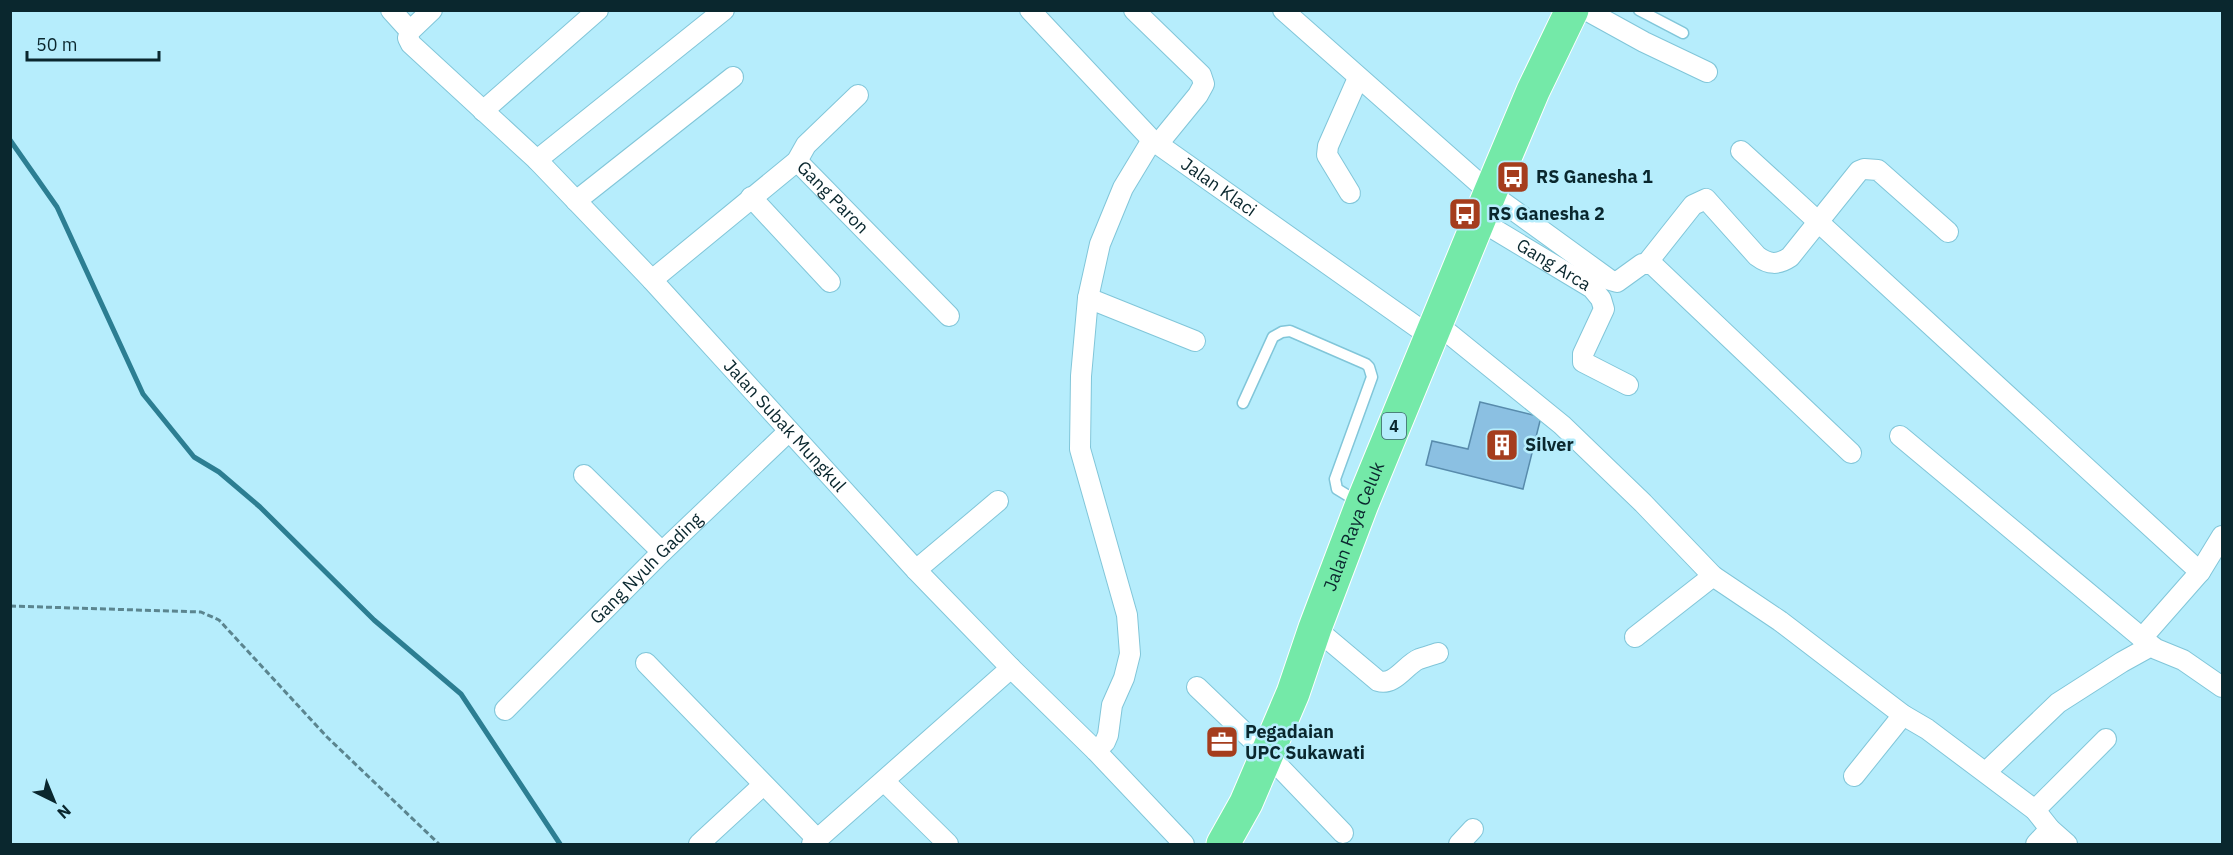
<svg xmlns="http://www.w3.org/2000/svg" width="2233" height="855" font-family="'IBM Plex Sans',sans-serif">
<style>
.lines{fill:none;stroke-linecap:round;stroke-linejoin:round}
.stream{stroke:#2c7e92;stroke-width:5}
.building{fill:#8bc0e2;stroke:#588bac;stroke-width:1.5}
.lane-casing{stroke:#81c6d9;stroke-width:13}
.street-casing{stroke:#81c6d9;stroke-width:22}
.highway-casing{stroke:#fff;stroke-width:35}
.path{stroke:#5b858f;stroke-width:3;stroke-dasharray:6 3;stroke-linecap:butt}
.lane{stroke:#fff;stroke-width:10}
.street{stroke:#fff;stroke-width:20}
.highway{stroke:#74e9a8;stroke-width:33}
.labels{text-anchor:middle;stroke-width:5;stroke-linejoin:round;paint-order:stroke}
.shield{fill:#b6edfc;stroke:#3e626c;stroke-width:1.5}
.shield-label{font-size:16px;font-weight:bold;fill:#0a272e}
.poi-label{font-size:18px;font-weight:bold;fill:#0a272e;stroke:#b6edfc;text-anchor:start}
.street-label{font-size:18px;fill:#0a272e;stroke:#b6edfc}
</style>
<rect width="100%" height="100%" fill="#b6edfc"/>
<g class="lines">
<polyline class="stream" points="10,140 57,207 143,394 194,457 219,472 260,507 374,620 461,694 560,844"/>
</g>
<polygon class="building" points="1480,402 1541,417 1523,489 1426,465 1432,441 1468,449"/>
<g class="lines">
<defs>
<g id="lane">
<polyline points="1639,10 1683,33"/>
<polyline points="1243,403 1273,337 1282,332 1290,331 1366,364 1369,367 1372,377 1335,479 1337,489 1360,503"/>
</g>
<g id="street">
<polyline points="391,10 410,31"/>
<path id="s1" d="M432,10l-22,21 -2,7 3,6 126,116 115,120 264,290 95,98 85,83 88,93"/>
<path id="s2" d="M1030,10l122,130 279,197"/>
<polyline points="1134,10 1201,75 1204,84 1198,95 1158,144"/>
<polyline points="1283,10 1490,193 1610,280 1617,282 1642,264 1652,264 1851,453"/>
<polyline points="1586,10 1644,42 1707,72"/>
<polyline points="483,111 598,10"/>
<polyline points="1741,151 2200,572"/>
<polyline points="537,160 724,10"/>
<path id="s3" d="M797,161l152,155"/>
<polyline points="1350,193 1327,155 1328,146 1358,78"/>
<polyline points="751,197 830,282"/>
<polyline points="576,201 733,77"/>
<path id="s4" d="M1479,220l113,68 9,11 3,10 -21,45v8l45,23"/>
<path d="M1647,263l46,-58 13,-6 51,57c12,9 21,9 33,1l69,-86 5,-2 14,1 70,62"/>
<polyline points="652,280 797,161 806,145 858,95"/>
<polyline points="1088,298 1195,341"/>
<polyline points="1436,323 1562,425 1643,503 1713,576 1780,621 1903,715 1927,729 2035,810 2050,829 2067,844"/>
<polyline points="1900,436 2142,638"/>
<polyline points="584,475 662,552"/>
<polyline points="2222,536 2200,572 2142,638 2156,649 2183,660 2222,687"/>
<polyline points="916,570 998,501"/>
<path d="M1315,628l63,53c17,5 27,-16 41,-22 6,-2 13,-4 19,-6"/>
<polyline points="1635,637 1713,576"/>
<polyline points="646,663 818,840"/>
<polyline points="1197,687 1267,754 1343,833"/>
<path id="s5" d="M505,710l157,-158 127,-121"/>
<polyline points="1096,751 1105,742 1108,735 1112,705 1124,678 1130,654 1127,615 1080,449 1081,376 1088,298 1100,244 1123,188 1152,140"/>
<polyline points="1986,772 2058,703 2122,662 2151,646"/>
<polyline points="1854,776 1903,715"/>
<polyline points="884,781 948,844"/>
<polyline points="2035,810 2106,739"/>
<polyline points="699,844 763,785"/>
<polyline points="812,844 1011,668"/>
<polyline points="1459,844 1473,829"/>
<polyline points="2036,844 2050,829"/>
</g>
<g id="highway">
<path id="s6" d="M1223,844l23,-41 47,-110 22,-65 47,-124 128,-311 43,-102 39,-81"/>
</g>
</defs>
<use href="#lane" class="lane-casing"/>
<use href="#street" class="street-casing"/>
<use href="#highway" class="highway-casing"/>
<polyline class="path" points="10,606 201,612 219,620 327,737 439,844"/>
<use href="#lane" class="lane"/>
<use href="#street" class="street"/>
<use href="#highway" class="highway"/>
</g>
<defs>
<symbol id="bus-square" viewBox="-11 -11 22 22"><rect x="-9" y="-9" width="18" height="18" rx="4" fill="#a53d1d" stroke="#b6edfc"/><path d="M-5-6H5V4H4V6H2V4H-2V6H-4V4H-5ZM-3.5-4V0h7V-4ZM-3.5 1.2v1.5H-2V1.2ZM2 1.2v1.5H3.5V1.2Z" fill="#fff"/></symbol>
<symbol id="building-square" viewBox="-11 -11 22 22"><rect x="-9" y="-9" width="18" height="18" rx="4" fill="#a53d1d" stroke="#b6edfc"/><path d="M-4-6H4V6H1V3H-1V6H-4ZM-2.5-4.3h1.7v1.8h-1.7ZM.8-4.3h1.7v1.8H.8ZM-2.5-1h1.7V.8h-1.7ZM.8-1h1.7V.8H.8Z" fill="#fff"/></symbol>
<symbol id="office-square" viewBox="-11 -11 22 22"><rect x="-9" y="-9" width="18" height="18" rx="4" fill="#a53d1d" stroke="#b6edfc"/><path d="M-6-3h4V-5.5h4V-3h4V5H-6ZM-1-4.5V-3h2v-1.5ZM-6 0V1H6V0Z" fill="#fff"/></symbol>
</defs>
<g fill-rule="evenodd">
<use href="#bus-square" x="1494" y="158" width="38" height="38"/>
<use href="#bus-square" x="1446" y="195" width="38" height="38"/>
<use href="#building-square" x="1483" y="426" width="38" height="38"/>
<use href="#office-square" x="1203" y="723" width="38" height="38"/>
</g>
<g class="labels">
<rect class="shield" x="1382" y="413" width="24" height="26" rx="4.5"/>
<g class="shield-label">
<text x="1394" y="432">4</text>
</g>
<g class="poi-label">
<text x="1536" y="183">RS Ganesha 1</text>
<text x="1488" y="220">RS Ganesha 2</text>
<text x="1525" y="451">Silver</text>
<text x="1245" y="738">Pegadaian<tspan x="1245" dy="21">UPC Sukawati</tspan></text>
</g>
<g class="street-label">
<text dy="6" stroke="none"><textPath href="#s2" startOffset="260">Jalan Klaci</textPath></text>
<text dy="6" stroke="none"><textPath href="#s3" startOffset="51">Gang Paron</textPath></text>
<text dy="6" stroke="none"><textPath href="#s4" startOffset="87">Gang Arca</textPath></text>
<text dy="6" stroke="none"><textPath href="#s1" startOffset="579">Jalan Subak Mungkul</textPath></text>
<text dy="6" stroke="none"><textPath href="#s6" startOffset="344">Jalan Raya Celuk</textPath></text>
<text dy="6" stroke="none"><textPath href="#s5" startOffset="200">Gang Nyuh Gading</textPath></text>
</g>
</g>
<rect width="2233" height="855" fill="none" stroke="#0a272e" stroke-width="24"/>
<g transform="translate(54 801) rotate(137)" stroke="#b6edfc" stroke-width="4.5" paint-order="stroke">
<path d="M0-4.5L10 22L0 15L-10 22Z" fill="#0a272e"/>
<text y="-9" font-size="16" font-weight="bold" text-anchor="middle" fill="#0a272e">N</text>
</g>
<path d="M27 51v9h132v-9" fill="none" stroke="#0a272e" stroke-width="3"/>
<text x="36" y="51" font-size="18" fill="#0a272e" stroke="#b6edfc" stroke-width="4.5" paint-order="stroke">50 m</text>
</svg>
